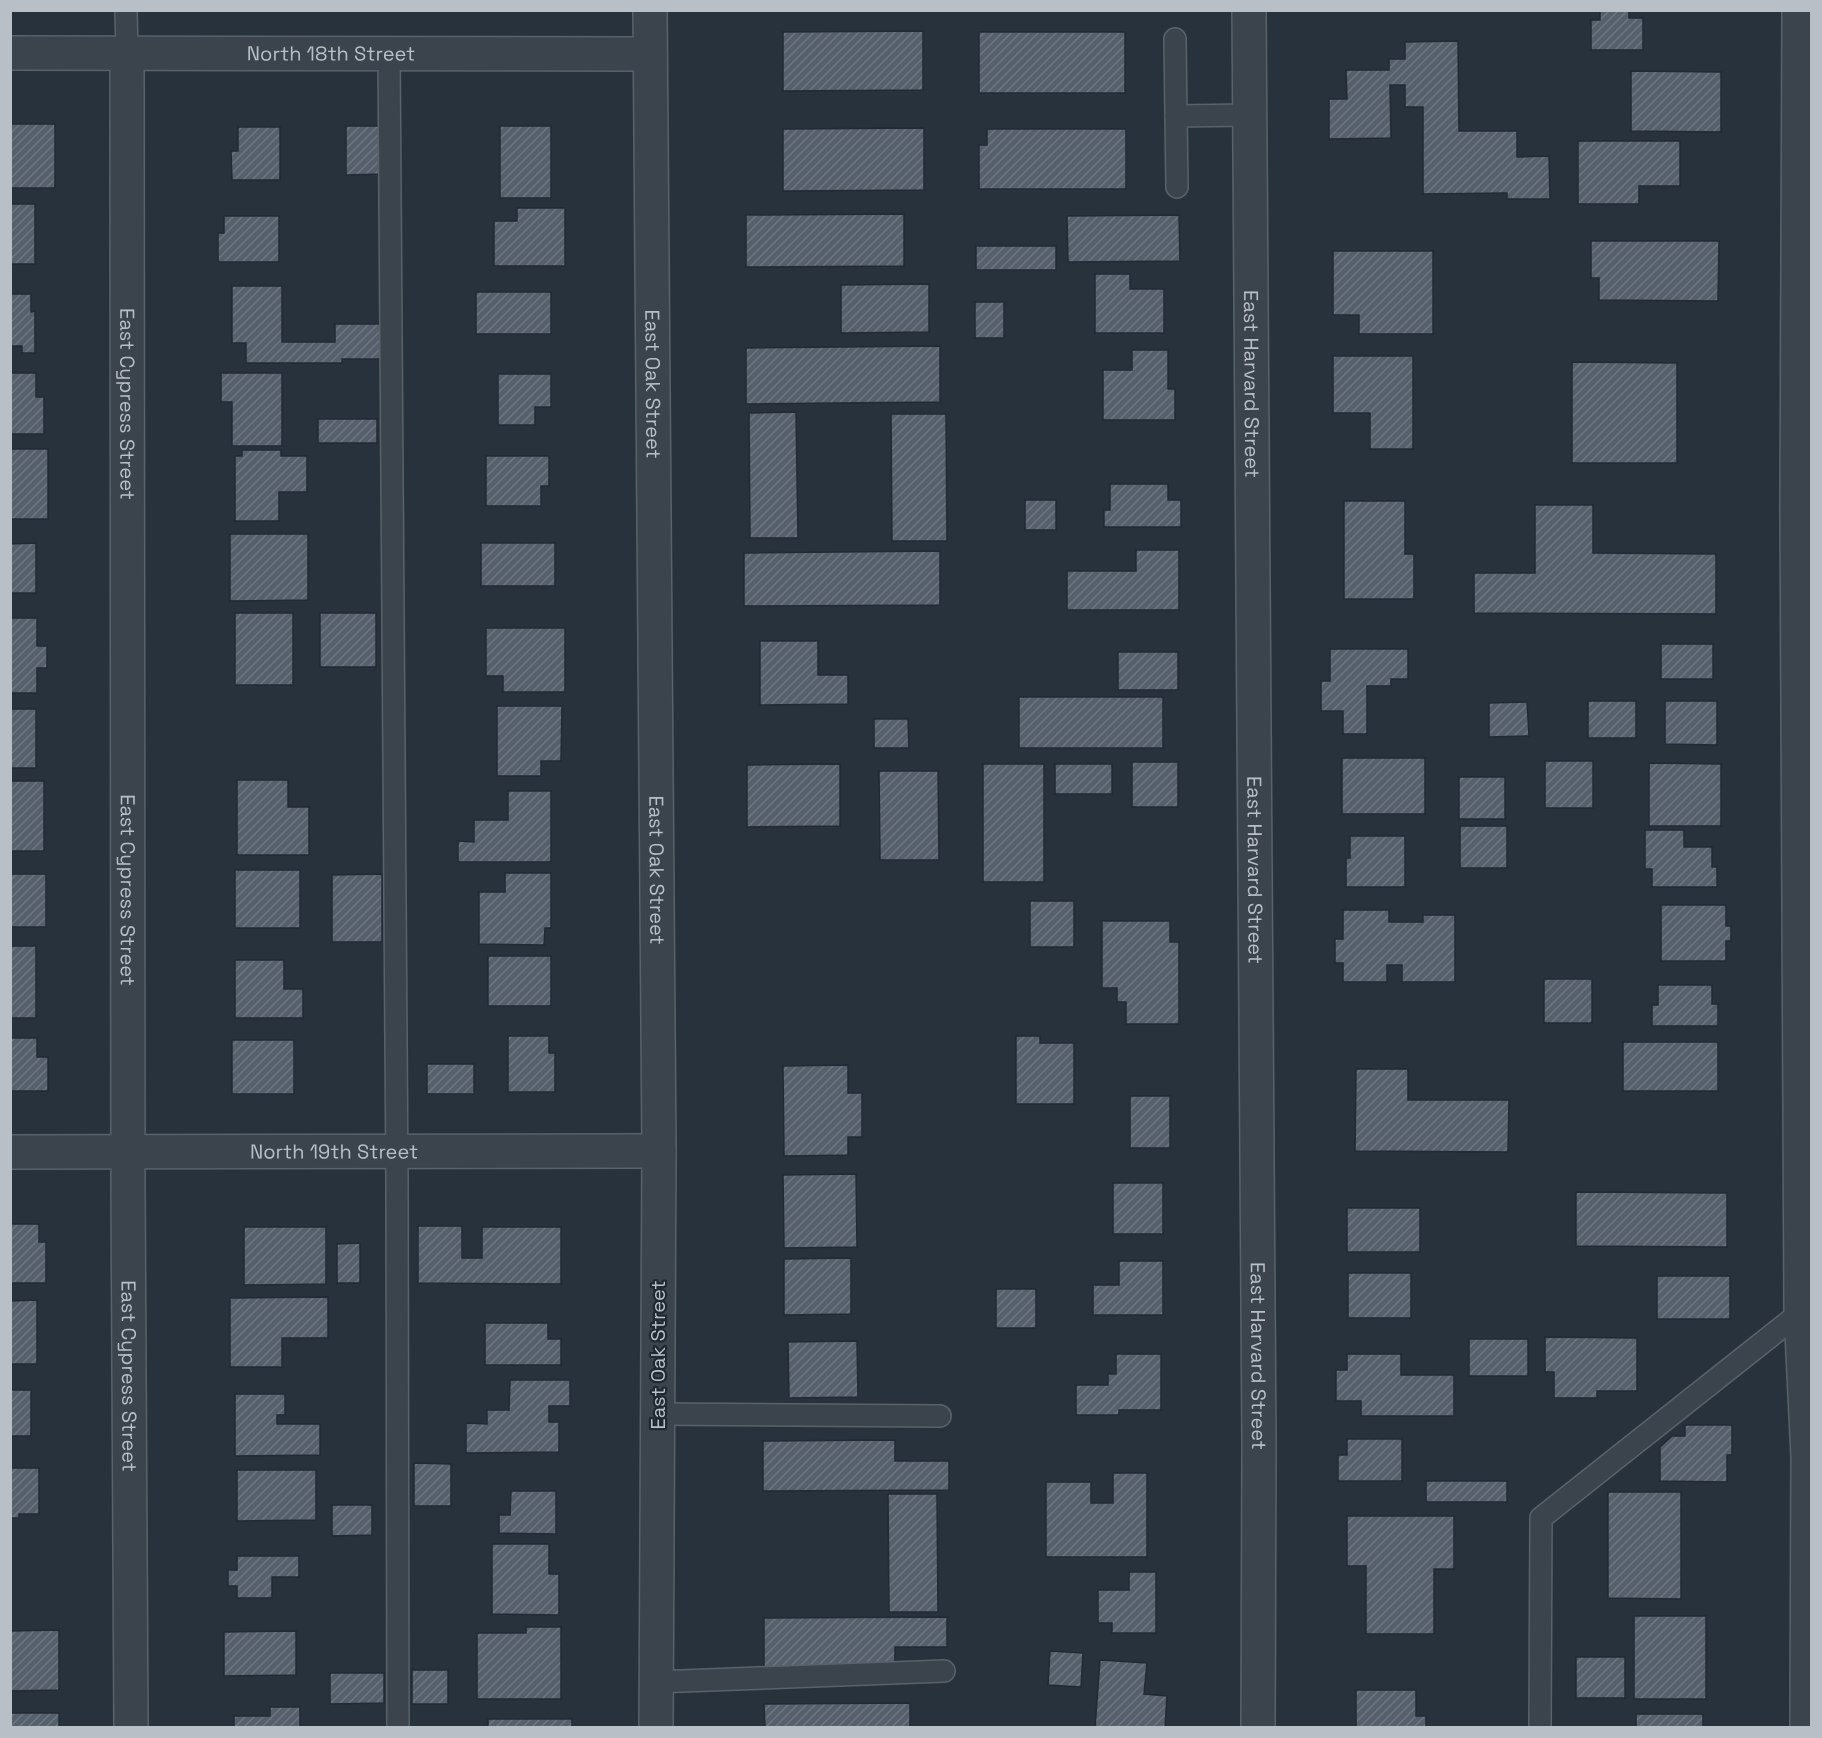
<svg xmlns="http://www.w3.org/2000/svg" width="1822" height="1738" font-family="'Space Grotesk',sans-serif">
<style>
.building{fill:url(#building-hatch);stroke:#222b34;stroke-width:1.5}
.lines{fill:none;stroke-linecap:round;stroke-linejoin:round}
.lane-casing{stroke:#59626a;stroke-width:24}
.street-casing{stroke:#59626a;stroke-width:36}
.lane{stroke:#3b444d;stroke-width:21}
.street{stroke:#3b444d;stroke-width:33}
.labels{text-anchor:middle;stroke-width:4.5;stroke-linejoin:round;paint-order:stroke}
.street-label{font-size:20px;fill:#b8bfc7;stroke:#202932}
</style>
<defs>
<pattern id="building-hatch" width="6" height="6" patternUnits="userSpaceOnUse" patternTransform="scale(1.5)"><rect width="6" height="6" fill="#56606c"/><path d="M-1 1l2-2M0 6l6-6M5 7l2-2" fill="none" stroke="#6c7580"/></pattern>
</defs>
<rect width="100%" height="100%" fill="#28323c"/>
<g class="building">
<polygon points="1600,10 1629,10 1629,18 1643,18 1643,50 1591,50 1591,20 1600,20"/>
<polygon points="923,31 923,90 783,91 783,32"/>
<rect x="979" y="32" width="146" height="61"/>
<polygon points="1458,41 1459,131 1517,131 1517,157 1549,156 1550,199 1507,199 1507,193 1423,194 1423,107 1405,107 1405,85 1390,85 1391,138 1329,139 1329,99 1347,99 1346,70 1389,70 1389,59 1405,59 1405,42"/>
<polygon points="1631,71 1721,72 1721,132 1631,131"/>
<rect x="10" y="124" width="45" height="64"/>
<polygon points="346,126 382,126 382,174 346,175"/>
<rect x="500" y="126" width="51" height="72"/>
<polygon points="238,127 280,127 280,180 232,180 231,151 238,151"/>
<polygon points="924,128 924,190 783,191 783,129"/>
<polygon points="987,129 1126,129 1126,189 979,189 979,145 987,145"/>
<polygon points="1578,141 1680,141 1680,186 1639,186 1639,204 1578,204"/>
<rect x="10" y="204" width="25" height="60"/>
<polygon points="517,208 565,208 565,266 494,266 494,221 517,221"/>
<polygon points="904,214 904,266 746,267 746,215"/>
<polygon points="1179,215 1180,261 1068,262 1067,216"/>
<polygon points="224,216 279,216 279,262 218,262 218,233 224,233"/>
<polygon points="1591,241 1719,241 1718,301 1599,300 1599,278 1591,278"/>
<rect x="976" y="246" width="80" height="24"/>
<polygon points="1333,251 1433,251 1433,334 1359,334 1359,315 1333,315"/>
<polygon points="1095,274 1130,274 1130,289 1164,289 1164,333 1095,333"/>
<polygon points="929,284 929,332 841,333 841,285"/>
<polygon points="232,286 282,286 282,342 335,342 335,324 385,324 385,359 342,359 342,363 246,363 246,343 232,343"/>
<rect x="476" y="292" width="75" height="42"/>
<polygon points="10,294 31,294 31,312 35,311 35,353 22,353 22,346 10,346"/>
<rect x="975" y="302" width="29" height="36"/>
<polygon points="940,346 940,402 746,404 746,348"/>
<polygon points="1132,350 1168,350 1168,389 1175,389 1175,420 1103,420 1103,370 1132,370"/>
<polygon points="1333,356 1413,356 1413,449 1370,449 1370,413 1333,413"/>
<polygon points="1572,362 1677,363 1677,463 1572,463"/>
<polygon points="10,373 36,373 36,397 44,397 44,434 10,434"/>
<polygon points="221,373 282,373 282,446 232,446 232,402 221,402"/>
<polygon points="498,374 551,374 551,407 535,407 535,425 498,425"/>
<polygon points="796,412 798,538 750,538 749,413"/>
<polygon points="891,414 946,414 947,541 892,541"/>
<rect x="318" y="419" width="59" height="24"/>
<rect x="10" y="449" width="38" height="70"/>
<polygon points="242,450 281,450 281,456 307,456 307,492 279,492 279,521 235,521 235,456 242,456"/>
<polygon points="486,456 549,456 549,486 541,486 541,506 486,506"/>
<polygon points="1110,484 1168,484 1168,500 1181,500 1181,527 1104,527 1104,510 1110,510"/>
<rect x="1025" y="500" width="31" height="30"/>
<polygon points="1344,501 1405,501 1405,554 1414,554 1414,599 1344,599"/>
<polygon points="1535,505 1593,505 1593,553 1716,554 1716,614 1474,613 1474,573 1535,573"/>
<polygon points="230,534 308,534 308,600 230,601"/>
<polygon points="36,543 36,593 10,593 10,544"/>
<rect x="481" y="543" width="74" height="43"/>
<polygon points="1136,550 1179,550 1179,610 1067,610 1067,571 1136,571"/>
<polygon points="940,551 940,605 744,606 744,553"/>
<rect x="235" y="613" width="58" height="72"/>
<rect x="320" y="613" width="56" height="54"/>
<polygon points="10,618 37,618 37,646 47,646 47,668 37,668 37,693 10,693"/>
<polygon points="486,628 565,628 565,692 503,692 503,676 486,676"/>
<polygon points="760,641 818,641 818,675 848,675 848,704 760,705"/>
<rect x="1661" y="644" width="52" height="35"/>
<polygon points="1330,649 1408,649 1408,679 1391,679 1391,686 1367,686 1367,734 1343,734 1343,711 1321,711 1321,681 1330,681"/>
<rect x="1118" y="652" width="60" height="38"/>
<rect x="1019" y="697" width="144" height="51"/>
<rect x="1588" y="701" width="48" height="37"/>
<polygon points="1665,701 1717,701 1717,745 1665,744"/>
<polygon points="1527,702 1529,736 1489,737 1489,703"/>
<polygon points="497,706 562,706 561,761 541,761 541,776 497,776"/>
<rect x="10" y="709" width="26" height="59"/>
<polygon points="874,719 908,719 909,748 874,748"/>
<rect x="1342" y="758" width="83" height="56"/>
<rect x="1545" y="761" width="48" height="47"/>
<rect x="1132" y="762" width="46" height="45"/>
<polygon points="1649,763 1721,764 1721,826 1649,826"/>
<polygon points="840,764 840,826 747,827 747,765"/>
<rect x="983" y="764" width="61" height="118"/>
<rect x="1055" y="764" width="57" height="30"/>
<polygon points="879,771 938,771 939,860 880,860"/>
<rect x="1459" y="777" width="46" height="42"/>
<polygon points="237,780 288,780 288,807 309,807 309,855 237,855"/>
<rect x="10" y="781" width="34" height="70"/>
<polygon points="508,791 551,791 551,862 458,862 458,841 474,842 474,820 508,820"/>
<rect x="1460" y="826" width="47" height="42"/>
<polygon points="1645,830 1684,830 1684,847 1712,847 1712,867 1717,867 1717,887 1652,887 1652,869 1645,869"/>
<polygon points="1350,836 1405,836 1405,887 1346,887 1346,858 1350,858"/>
<rect x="235" y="870" width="65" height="58"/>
<polygon points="505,873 551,873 551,928 545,928 544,945 479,944 479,892 505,892"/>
<rect x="10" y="874" width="36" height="53"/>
<polygon points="382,874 382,942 332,942 332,875"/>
<rect x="1030" y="901" width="44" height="46"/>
<polygon points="1661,905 1726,905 1726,926 1731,926 1731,941 1726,941 1726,961 1661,961"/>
<polygon points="1343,910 1389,910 1389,922 1423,922 1423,915 1455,915 1455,982 1402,982 1402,965 1387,965 1387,982 1343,982 1343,963 1335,963 1335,939 1343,939"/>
<polygon points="1102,921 1170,921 1170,942 1179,942 1179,1024 1126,1024 1126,1002 1117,1002 1117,988 1102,988"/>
<rect x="10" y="946" width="26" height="72"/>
<rect x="488" y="956" width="63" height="50"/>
<polygon points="235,960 284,960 284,989 303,989 303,1018 235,1018"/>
<rect x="1544" y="979" width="48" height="44"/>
<polygon points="1658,985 1712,985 1712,1004 1718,1004 1718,1026 1652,1026 1652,1005 1658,1005"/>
<polygon points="508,1036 549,1036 549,1053 555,1053 555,1092 508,1092"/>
<polygon points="1016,1036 1040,1036 1040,1043 1074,1043 1074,1104 1016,1104"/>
<polygon points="10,1038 37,1038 37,1057 48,1057 48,1091 10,1091"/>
<rect x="232" y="1040" width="62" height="54"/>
<rect x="1623" y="1042" width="95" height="49"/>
<rect x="427" y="1064" width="47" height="30"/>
<polygon points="848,1065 848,1093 862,1093 862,1137 848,1137 848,1155 784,1156 783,1066"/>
<polygon points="1356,1069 1408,1069 1408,1100 1509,1100 1508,1152 1355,1151"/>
<rect x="1130" y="1096" width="40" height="52"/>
<polygon points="856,1174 857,1247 784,1248 783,1175"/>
<rect x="1113" y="1183" width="50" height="51"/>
<polygon points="1576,1192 1727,1193 1727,1247 1576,1246"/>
<rect x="1347" y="1208" width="73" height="44"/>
<polygon points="10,1224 39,1224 39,1242 46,1242 46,1283 10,1283"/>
<polygon points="418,1226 462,1226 462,1258 482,1258 482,1227 561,1227 561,1284 418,1283"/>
<polygon points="244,1227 326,1227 326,1284 244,1285"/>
<polygon points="360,1243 360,1283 337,1283 337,1244"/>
<polygon points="851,1258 851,1314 784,1315 784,1259"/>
<polygon points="1119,1261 1163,1261 1163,1315 1093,1315 1093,1285 1119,1285"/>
<rect x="1348" y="1273" width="63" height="45"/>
<rect x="1657" y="1276" width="73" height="43"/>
<rect x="996" y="1289" width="40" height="39"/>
<polygon points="328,1297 328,1338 282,1338 282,1367 230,1367 230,1298"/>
<polygon points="37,1300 37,1364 10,1364 10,1301"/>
<polygon points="485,1323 548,1323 548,1339 561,1339 561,1365 485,1365"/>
<polygon points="1545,1337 1637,1338 1637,1391 1597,1391 1597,1398 1554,1398 1554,1372 1545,1372"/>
<rect x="1469" y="1339" width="59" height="37"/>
<polygon points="857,1341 858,1397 789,1398 788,1342"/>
<polygon points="1116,1354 1161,1354 1161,1410 1119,1410 1119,1415 1076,1415 1076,1385 1108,1385 1108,1374 1116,1374"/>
<polygon points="1347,1354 1401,1354 1401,1375 1454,1375 1454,1416 1361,1416 1361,1401 1336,1401 1336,1370 1347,1370"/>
<polygon points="510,1380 570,1380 570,1406 549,1406 549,1422 559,1422 559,1452 466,1453 466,1423 487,1424 487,1410 509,1410"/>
<rect x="10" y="1390" width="21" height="46"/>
<polygon points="235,1394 285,1394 285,1415 277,1415 277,1424 320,1424 320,1455 235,1456"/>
<polygon points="1685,1425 1732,1425 1732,1455 1727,1455 1727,1482 1660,1481 1660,1447 1672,1436 1685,1436"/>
<polygon points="1347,1439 1402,1439 1402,1481 1338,1481 1338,1455 1347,1455"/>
<polygon points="895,1440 895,1461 949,1461 949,1490 763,1491 763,1441"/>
<polygon points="414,1463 451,1464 451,1506 414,1506"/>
<polygon points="10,1468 39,1468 39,1514 19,1514 19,1518 10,1518"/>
<polygon points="237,1470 316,1470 316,1520 237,1521"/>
<polygon points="1113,1473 1147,1473 1147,1557 1046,1557 1046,1482 1091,1482 1091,1503 1113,1503"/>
<rect x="1426" y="1481" width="81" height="21"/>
<polygon points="511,1491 556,1491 556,1534 499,1533 499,1515 510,1515"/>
<polygon points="1608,1492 1681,1492 1681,1599 1608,1598"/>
<polygon points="888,1494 937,1494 938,1612 889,1612"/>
<polygon points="332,1505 372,1505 372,1535 332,1536"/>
<polygon points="1347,1516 1454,1516 1454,1569 1434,1569 1434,1634 1366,1634 1366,1566 1347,1566"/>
<polygon points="492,1544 549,1544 549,1574 559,1574 559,1615 492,1614"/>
<polygon points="237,1556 299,1556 299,1577 272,1577 272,1598 237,1598 237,1586 228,1586 228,1570 237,1570"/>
<polygon points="1129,1572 1156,1572 1156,1633 1112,1633 1112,1623 1098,1623 1098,1590 1129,1590"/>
<rect x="1634" y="1616" width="72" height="83"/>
<polygon points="947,1617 947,1647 895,1647 895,1669 764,1669 764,1618"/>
<polygon points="526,1627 561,1627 561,1699 477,1699 477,1633 526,1633"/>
<polygon points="59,1630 59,1690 10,1691 10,1631"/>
<polygon points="296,1631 296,1675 224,1676 224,1632"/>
<polygon points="1050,1651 1083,1653 1081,1687 1048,1685"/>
<rect x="1576" y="1657" width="49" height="41"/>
<polygon points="1100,1660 1147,1663 1144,1694 1167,1696 1165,1728 1095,1728"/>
<rect x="412" y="1670" width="36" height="34"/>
<polygon points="330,1673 384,1673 384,1703 330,1704"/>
<polygon points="1356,1690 1416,1690 1416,1716 1426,1716 1426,1728 1356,1728"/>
<polygon points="910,1703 910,1728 765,1728 764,1704"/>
<polygon points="270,1707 300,1707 300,1728 234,1728 234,1716 270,1716"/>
<rect x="10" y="1713" width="49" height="15"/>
<rect x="1636" y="1714" width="67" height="14"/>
<rect x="488" y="1719" width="84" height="9"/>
</g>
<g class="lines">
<defs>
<g id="lane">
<polyline points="126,10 127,53"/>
<polyline points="1175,39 1176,116"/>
<polyline points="389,54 397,1181 398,1728"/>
<polyline points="1177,187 1176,116 1249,115"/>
<polyline points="657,1414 940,1416"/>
<polyline points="656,1682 944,1671"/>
<polyline points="1540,1728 1541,1518 1801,1312"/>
</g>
<g id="street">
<path id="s1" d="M650,10l9,1141 -3,577"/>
<path id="s2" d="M1249,10l10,1434 -1,284"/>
<polyline points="1799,10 1797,508 1801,1312 1808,1457 1807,1728"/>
<path id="s3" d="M10,53l640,1"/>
<path id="s4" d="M127,53l1,1136 3,539"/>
<path id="s5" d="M10,1152l649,-1"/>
</g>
</defs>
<use href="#lane" class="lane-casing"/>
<use href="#street" class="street-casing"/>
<use href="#lane" class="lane"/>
<use href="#street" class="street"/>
</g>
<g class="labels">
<g class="street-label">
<text dy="7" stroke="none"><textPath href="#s3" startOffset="321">North 18th Street</textPath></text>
<text dy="7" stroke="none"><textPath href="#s1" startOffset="374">East Oak Street</textPath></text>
<text dy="7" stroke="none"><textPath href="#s2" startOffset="374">East Harvard Street</textPath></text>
<text dy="7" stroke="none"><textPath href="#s4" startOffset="351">East Cypress Street</textPath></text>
<text dy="7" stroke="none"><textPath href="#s1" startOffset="860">East Oak Street</textPath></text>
<text dy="7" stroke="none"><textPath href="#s2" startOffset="860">East Harvard Street</textPath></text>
<text dy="7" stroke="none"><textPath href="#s4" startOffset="837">East Cypress Street</textPath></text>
<text dy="7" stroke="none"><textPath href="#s5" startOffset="324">North 19th Street</textPath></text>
<text transform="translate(658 1355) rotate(-90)" y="7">East Oak Street</text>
<text dy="7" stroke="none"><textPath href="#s2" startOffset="1346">East Harvard Street</textPath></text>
<text dy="7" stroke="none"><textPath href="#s4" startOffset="1323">East Cypress Street</textPath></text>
</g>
</g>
<rect width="1822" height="1738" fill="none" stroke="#b8bfc7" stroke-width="24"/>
</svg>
